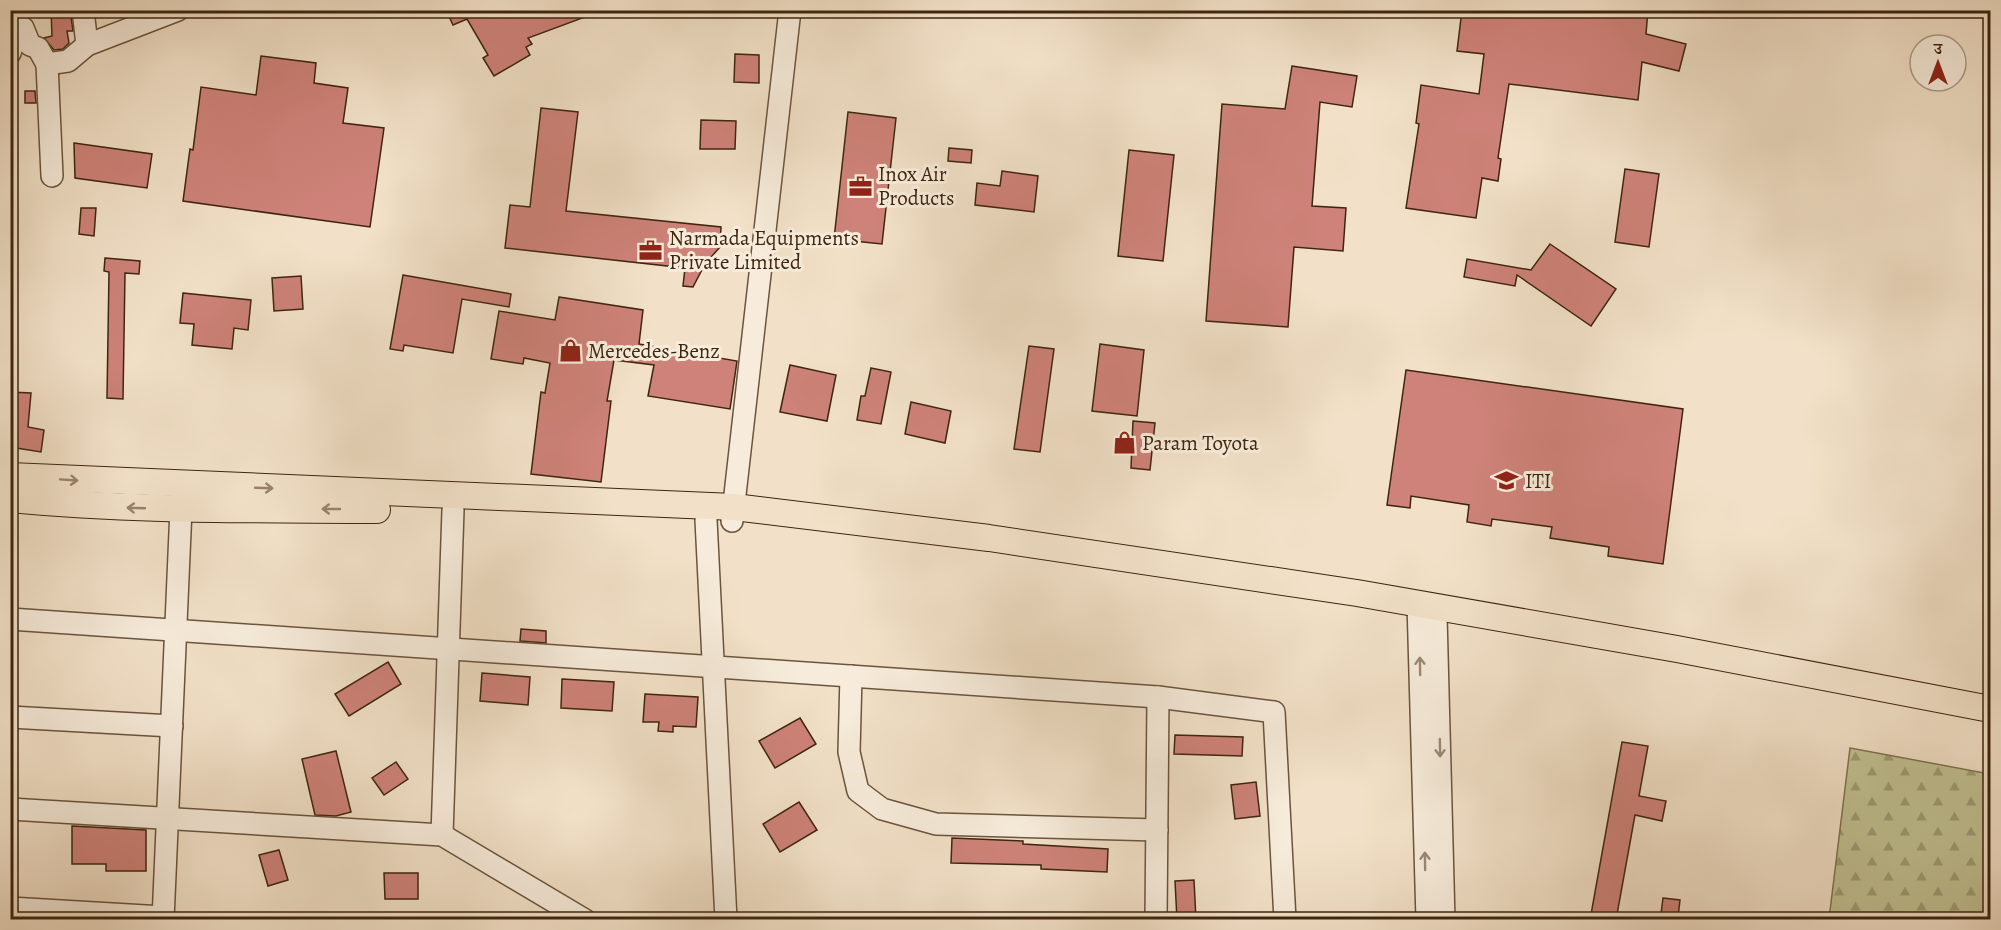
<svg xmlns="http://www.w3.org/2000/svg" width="2001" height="930" font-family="Alegreya,'Noto Serif Devanagari',serif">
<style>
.forest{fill:url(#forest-firs);stroke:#807351;stroke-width:1.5}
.building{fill:#ce8279;stroke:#3e2510;stroke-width:1.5}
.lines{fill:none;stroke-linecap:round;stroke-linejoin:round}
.minor-casing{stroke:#6b543e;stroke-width:24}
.major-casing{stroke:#3e2510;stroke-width:28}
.minor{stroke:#f7ecdb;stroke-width:21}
.major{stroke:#f2e1c8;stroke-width:26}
.oneway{stroke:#98836c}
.oneway2{stroke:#9a8876}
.labels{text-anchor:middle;stroke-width:6;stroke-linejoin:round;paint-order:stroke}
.poi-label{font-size:21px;fill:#3e2510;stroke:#f7ecdb;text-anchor:start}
</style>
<defs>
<pattern id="forest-firs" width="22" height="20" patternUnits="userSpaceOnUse" patternTransform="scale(1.5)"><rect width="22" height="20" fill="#c1c192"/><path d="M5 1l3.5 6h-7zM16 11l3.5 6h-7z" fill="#9e9d76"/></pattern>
</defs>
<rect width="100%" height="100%" fill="#f2e1c8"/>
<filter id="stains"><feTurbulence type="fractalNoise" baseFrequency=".00333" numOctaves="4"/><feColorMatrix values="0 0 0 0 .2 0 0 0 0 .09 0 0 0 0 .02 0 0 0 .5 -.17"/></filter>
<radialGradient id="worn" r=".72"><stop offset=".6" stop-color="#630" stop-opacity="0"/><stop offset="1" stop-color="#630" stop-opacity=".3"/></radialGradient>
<polygon class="forest" points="1850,748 1990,774 1990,919 1829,919"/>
<g class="building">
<polygon points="51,10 70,10 73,31 67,31 69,43 63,49 54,50 44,38 52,36"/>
<polygon points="446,10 601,10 601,11 528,38 532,44 526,47 530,55 494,76 483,58 488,55 467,19 453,25"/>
<polygon points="1462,10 1648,10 1646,34 1686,44 1679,71 1642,62 1638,100 1509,84 1498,158 1501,159 1498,181 1482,178 1476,218 1406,208 1419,124 1416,123 1421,85 1479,94 1484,54 1457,51"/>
<polygon points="735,54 759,55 759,83 734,82"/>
<polygon points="261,56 316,63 314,83 348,88 343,123 384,128 370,227 183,201 190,149 193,150 201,87 256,95"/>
<polygon points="1292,66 1357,76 1352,107 1320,102 1312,206 1346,208 1343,251 1294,247 1288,327 1206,321 1222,104 1285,109"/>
<polygon points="25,91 35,91 36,103 25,103"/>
<polygon points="541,108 578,112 566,211 721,227 720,247 705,264 693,287 683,286 685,268 505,248 510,205 530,207"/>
<polygon points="848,112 896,118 882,244 834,239"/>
<polygon points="701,120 736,121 735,149 700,149"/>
<polygon points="74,143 152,154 147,188 75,178"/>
<polygon points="949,148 972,150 971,163 948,161"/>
<polygon points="1129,150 1174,155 1163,261 1118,256"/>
<polygon points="1625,169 1659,174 1649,247 1615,242"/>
<polygon points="1002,171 1038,176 1034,212 975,205 977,183 1000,186"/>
<polygon points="81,208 96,208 94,236 79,234"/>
<polygon points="1550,244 1616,289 1591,326 1517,275 1515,286 1464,277 1467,259 1531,270"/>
<polygon points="105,258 140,261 139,274 125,273 123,399 107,398 109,272 104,271"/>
<polygon points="403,275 511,294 509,307 462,299 453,353 404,345 403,351 390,349"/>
<polygon points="301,276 303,309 274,311 272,278"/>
<polygon points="183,293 251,300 248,330 234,328 232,349 192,345 194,324 180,323"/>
<polygon points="559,297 643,310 639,344 737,361 730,409 648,396 654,365 614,360 607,401 611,401 601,482 531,474 541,392 545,393 550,363 524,358 523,364 491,359 499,311 555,320"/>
<polygon points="1100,344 1144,350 1137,416 1092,411"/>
<polygon points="1029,346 1054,349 1040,452 1014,449"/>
<polygon points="790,365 836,375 827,421 780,412"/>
<polygon points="871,368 891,372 881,424 857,420 861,396 865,396"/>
<polygon points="1406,370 1683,409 1663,564 1608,556 1609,547 1550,538 1552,527 1492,519 1491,526 1467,522 1469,505 1411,496 1410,508 1387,505"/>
<polygon points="10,392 31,393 28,427 44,430 41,452 10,447"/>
<polygon points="911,402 951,411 945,443 905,434"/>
<polygon points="1133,421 1155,423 1150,470 1131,468"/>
<polygon points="521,629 546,631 546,643 520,641"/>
<polygon points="388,662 401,684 349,716 335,694"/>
<polygon points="482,673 530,677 528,705 480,701"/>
<polygon points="562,679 614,682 612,711 561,708"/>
<polygon points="645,694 698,697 696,727 673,726 673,732 658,731 659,722 643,722"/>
<polygon points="800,718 816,744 775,768 759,741"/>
<polygon points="1175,735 1243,737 1242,756 1174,754"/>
<polygon points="1622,742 1648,746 1639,796 1666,801 1662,821 1635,815 1616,920 1590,920"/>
<polygon points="336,751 351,812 336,816 315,815 302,759"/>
<polygon points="396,762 408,779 384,795 372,778"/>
<polygon points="1256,782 1260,816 1235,819 1231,785"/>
<polygon points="799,802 817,830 780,852 763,824"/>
<polygon points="72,826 146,830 146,871 106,871 106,864 72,864"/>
<polygon points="952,838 1023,841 1023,844 1108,849 1107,872 1041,869 1041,865 951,863"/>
<polygon points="279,850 288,880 268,886 259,855"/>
<polygon points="384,873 418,873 418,899 385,899"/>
<polygon points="1194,880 1196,920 1177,920 1175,881"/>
<polygon points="1663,898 1680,900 1678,917 1661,914"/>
</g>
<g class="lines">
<defs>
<g id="minor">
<polyline points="83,10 87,45"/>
<polyline points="10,25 23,28 30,45 38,48 47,64"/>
<polyline points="10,53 19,26"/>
<polyline points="52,176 47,64 68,61 87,45 178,10"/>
<polyline points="706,520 726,920"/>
<polyline points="732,521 790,10"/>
<polyline points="1418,603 1427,920"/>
<polyline points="1438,606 1436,616 1444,920"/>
<polyline points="10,619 1158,697 1274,712 1285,920"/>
<polyline points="851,676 849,752 858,791 882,809 936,824 1157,830"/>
<polyline points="10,717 172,726"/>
<polyline points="10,809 442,835 585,920"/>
<polyline points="442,835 453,510"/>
<polyline points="10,908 163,917"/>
<polyline points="163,920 181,509"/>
<polyline points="1156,920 1158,697"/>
</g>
<g id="major">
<polyline points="10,476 734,507 989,538 1357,593 1677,649 1990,709"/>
<path d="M10,499c123,12 245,10 367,11"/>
</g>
</defs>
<use href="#minor" class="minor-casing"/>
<use href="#major" class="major-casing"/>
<use href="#minor" class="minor"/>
<use href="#major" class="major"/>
</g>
<defs><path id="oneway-shaft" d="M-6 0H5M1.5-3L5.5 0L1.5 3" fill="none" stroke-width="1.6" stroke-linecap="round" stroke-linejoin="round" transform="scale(1.5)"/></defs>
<g class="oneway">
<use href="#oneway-shaft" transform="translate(69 480) rotate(4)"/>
<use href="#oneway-shaft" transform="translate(264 488) rotate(2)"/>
<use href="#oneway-shaft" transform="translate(136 508) rotate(-178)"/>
<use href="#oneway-shaft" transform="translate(331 509) rotate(-180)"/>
</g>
<g class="oneway2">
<use href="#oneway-shaft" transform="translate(1420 666) rotate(-91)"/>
<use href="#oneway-shaft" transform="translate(1440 748) rotate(89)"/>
<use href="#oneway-shaft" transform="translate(1425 861) rotate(-91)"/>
</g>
<defs>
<symbol id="office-bare" viewBox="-9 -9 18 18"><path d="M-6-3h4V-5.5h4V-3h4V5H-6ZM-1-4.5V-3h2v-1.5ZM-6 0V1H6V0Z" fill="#8f2418" stroke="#f7ecdb" stroke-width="2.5" paint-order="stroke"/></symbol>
<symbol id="shop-bare" viewBox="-9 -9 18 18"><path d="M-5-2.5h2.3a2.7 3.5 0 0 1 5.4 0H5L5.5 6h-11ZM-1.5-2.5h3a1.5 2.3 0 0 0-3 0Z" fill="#8f2418" stroke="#f7ecdb" stroke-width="2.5" paint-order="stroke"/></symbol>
<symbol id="school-bare" viewBox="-9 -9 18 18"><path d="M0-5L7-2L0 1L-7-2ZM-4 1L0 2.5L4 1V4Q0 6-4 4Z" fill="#8f2418" stroke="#f7ecdb" stroke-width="2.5" paint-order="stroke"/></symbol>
</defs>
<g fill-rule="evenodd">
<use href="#office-bare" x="844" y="170" width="33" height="33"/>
<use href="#office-bare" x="634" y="234" width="33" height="33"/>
<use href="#shop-bare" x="554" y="334" width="33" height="33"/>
<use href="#shop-bare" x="1108" y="426" width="33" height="33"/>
<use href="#school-bare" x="1490" y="464" width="33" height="33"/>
</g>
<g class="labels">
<g class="poi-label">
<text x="878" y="181">Inox Air<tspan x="878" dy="24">Products</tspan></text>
<text x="669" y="245">Narmada Equipments<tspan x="669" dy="24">Private Limited</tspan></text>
<text x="588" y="358">Mercedes-Benz</text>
<text x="1142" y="450">Param Toyota</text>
<text x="1525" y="488">ITI</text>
</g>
</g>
<rect width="2001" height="930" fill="none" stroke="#f2e1c8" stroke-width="36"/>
<rect x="12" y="12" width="1977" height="906" fill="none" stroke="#3e2510" stroke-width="3"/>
<rect x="18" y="18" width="1965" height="894" fill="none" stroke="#3e2510" stroke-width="1.5"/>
<g transform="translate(1938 63)"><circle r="28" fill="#f7ecdb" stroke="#ad9c8a" stroke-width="1.5"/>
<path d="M0-4.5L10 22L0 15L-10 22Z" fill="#8f2418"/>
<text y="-9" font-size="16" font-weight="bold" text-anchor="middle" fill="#3e2510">उ</text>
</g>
<rect width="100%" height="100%" filter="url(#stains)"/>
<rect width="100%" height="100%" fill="url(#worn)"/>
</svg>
